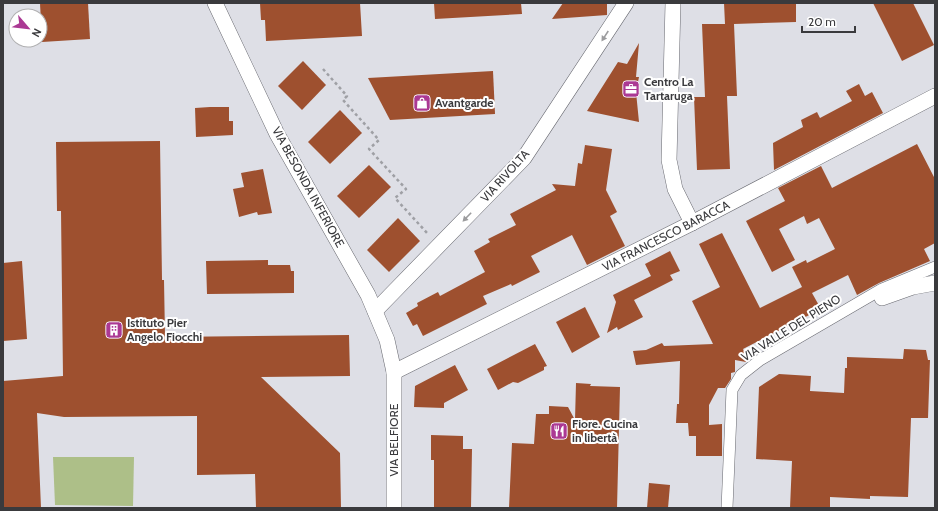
<svg xmlns="http://www.w3.org/2000/svg" width="938" height="511" font-family="Cabin,sans-serif">
<style>
.green{fill:#adbf88}
.building{fill:#9e502f}
.lines{fill:none;stroke-linecap:round;stroke-linejoin:round}
.pedestrian-casing{stroke:#686970;stroke-width:12}
.minor-casing{stroke:#686970;stroke-width:16}
.path{stroke:#9fa0a5;stroke-width:2.5;stroke-dasharray:3 3;stroke-linecap:butt}
.pedestrian{stroke:#fff;stroke-width:11}
.minor{stroke:#fff;stroke-width:15}
.oneway{fill:#9c9c9e}
.labels{text-anchor:middle;stroke-width:4;stroke-linejoin:round;paint-order:stroke}
.poi-label{font-size:12px;font-weight:bold;fill:#3a3a3d;stroke:#fff;text-anchor:start}
.street-label{font-size:12px;fill:#3a3a3d;stroke:#fff}
</style>
<rect width="100%" height="100%" fill="#dedfe6"/>
<polygon class="green" points="53,457 134,457 133,506 55,505"/>
<g class="building">
<polygon points="40,3 88,3 90,39 42,42"/>
<polygon points="260,3 360,3 362,36 266,41 265,20 261,20"/>
<polygon points="434,3 521,3 522,14 435,19"/>
<polygon points="563,3 607,3 607,15 552,19"/>
<polygon points="724,3 796,3 796,22 734,24 737,96 727,96 730,169 697,170 694,97 705,97 702,24 725,24"/>
<polygon points="873,3 913,3 934,45 902,61"/>
<polygon points="639,43 636,77 639,77 636,92 639,122 587,111 618,62 627,64"/>
<polygon points="303,61 326,85 302,110 278,86"/>
<polygon points="493,71 495,114 390,120 368,78"/>
<polygon points="859,84 865,96 872,92 883,113 774,170 773,143 803,127 801,120 817,112 820,118 852,101 846,91"/>
<polygon points="210,107 229,107 229,121 233,121 233,135 196,137 195,108"/>
<polygon points="340,110 362,133 330,164 308,142"/>
<polygon points="160,141 162,280 164,280 165,337 349,335 350,376 261,377 340,453 341,508 256,508 255,474 197,475 197,416 64,417 37,413 41,508 3,508 3,381 63,376 61,211 57,211 56,142"/>
<polygon points="917,144 935,179 935,243 924,249 930,261 879,283 857,295 848,275 812,293 821,309 743,349 748,360 746,362 735,360 735,372 731,373 731,379 725,388 718,388 709,405 709,425 722,424 722,456 696,456 696,436 689,436 688,423 676,423 677,404 679,404 680,361 636,365 633,351 646,350 662,343 664,346 713,344 692,301 720,287 699,244 722,233 760,308 802,287 792,267 806,260 807,263 835,249 819,218 807,224 804,216 779,229 795,260 772,272 746,221 785,201 778,188 821,166 832,188"/>
<polygon points="585,145 612,149 606,190 617,212 610,216 625,246 587,265 572,235 531,256 540,272 512,286 511,284 483,296 487,304 423,336 417,324 413,326 406,313 418,306 417,303 438,292 440,296 485,272 474,251 490,242 488,239 516,225 510,214 556,190 552,184 575,186 578,163 582,164"/>
<polygon points="369,165 391,187 359,218 337,196"/>
<polygon points="263,169 272,213 258,215 257,212 239,217 233,189 244,187 241,173"/>
<polygon points="398,218 420,241 389,272 367,250"/>
<polygon points="670,251 680,271 670,275 673,280 634,300 643,317 618,330 617,327 607,333 616,302 613,295 651,276 645,264"/>
<polygon points="268,260 268,265 290,265 291,271 294,271 294,293 207,294 206,261"/>
<polygon points="22,261 27,339 3,341 3,263"/>
<polygon points="585,307 600,337 572,353 556,322"/>
<polygon points="535,344 547,366 544,367 544,370 518,383 513,382 498,390 487,369"/>
<polygon points="904,349 926,350 928,360 930,360 928,418 911,418 908,497 870,496 870,499 830,497 830,508 790,508 792,461 756,459 759,387 779,374 811,376 810,391 844,393 845,368 847,368 847,357 903,359"/>
<polygon points="455,365 468,390 444,403 444,408 414,407 415,386"/>
<polygon points="576,383 591,384 590,386 620,387 617,508 509,508 512,443 534,444 536,414 549,414 549,406 568,407 575,420"/>
<polygon points="431,435 463,436 463,449 472,449 471,508 434,508 434,460 431,460"/>
<polygon points="649,483 670,485 668,508 647,508"/>
</g>
<g class="lines">
<defs>
<polyline id="pedestrian" points="727,508 732,390 741,375 760,360 882,289 935,267"/>
<g id="minor">
<polyline points="215,3 277,134 368,295 387,340 394,372 394,508"/>
<polyline points="673,3 669,160 675,189 692,223"/>
<polyline points="882,298 913,287 935,283"/>
<polyline points="375,311 524,158 626,3"/>
<polyline points="394,372 692,223 935,96"/>
</g>
</defs>
<use href="#pedestrian" class="pedestrian-casing"/>
<use href="#minor" class="minor-casing"/>
<polyline class="path" points="323,69 347,96 343,100 379,140 369,149 406,189 395,198 428,234"/>
<use href="#pedestrian" class="pedestrian"/>
<use href="#minor" class="minor"/>
</g>
<defs><path id="oneway-solid" d="M-6-.8H1V-3.2L6.5 0L1 3.2V.8H-6Z"/></defs>
<g class="oneway">
<use href="#oneway-solid" transform="translate(605 36) rotate(123)"/>
<use href="#oneway-solid" transform="translate(467 217) rotate(134)"/>
</g>
<defs>
<symbol id="office-square" viewBox="-11 -11 22 22"><rect x="-9" y="-9" width="18" height="18" rx="4" fill="#ab3994" stroke="#fff"/><path d="M-6-3h4V-5.5h4V-3h4V5H-6ZM-1-4.5V-3h2v-1.5ZM-6 0V1H6V0Z" fill="#fff"/></symbol>
<symbol id="shop-square" viewBox="-11 -11 22 22"><rect x="-9" y="-9" width="18" height="18" rx="4" fill="#ab3994" stroke="#fff"/><path d="M-5-2.5h2.3a2.7 3.5 0 0 1 5.4 0H5L5.5 6h-11ZM-1.5-2.5h3a1.5 2.3 0 0 0-3 0Z" fill="#fff"/></symbol>
<symbol id="building-square" viewBox="-11 -11 22 22"><rect x="-9" y="-9" width="18" height="18" rx="4" fill="#ab3994" stroke="#fff"/><path d="M-4-6H4V6H1V3H-1V6H-4ZM-2.5-4.3h1.7v1.8h-1.7ZM.8-4.3h1.7v1.8H.8ZM-2.5-1h1.7V.8h-1.7ZM.8-1h1.7V.8H.8Z" fill="#fff"/></symbol>
<symbol id="restaurant-square" viewBox="-11 -11 22 22"><rect x="-9" y="-9" width="18" height="18" rx="4" fill="#ab3994" stroke="#fff"/><path d="M-5-6h1v4h1v-4h1v4h1v-4h1v5L-1.5 .5V6h-2V.5L-5-1ZM5-6V6H3V1.5H1.5Q1.5-4 5-6Z" fill="#fff"/></symbol>
</defs>
<g fill-rule="evenodd">
<use href="#office-square" x="621" y="79" width="20" height="20"/>
<use href="#shop-square" x="412" y="93" width="20" height="20"/>
<use href="#building-square" x="104" y="320" width="20" height="20"/>
<use href="#restaurant-square" x="549" y="421" width="20" height="20"/>
</g>
<g class="labels">
<g class="poi-label">
<text x="644" y="86">Centro La<tspan x="644" dy="14">Tartaruga</tspan></text>
<text x="435" y="107">Avantgarde</text>
<text x="127" y="327">Istituto Pier<tspan x="127" dy="14">Angelo Fiocchi</tspan></text>
<text x="572" y="428">Fiore. Cucina<tspan x="572" dy="14">in libertà</tspan></text>
</g>
<g class="street-label">
<text transform="translate(505 176) rotate(-48)" y="4">VIA RIVOLTA</text>
<text transform="translate(308 187) rotate(61)" y="4">VIA BESONDA INFERIORE</text>
<text transform="translate(666 236) rotate(-27)" y="4">VIA FRANCESCO BARACCA</text>
<text transform="translate(791 328) rotate(-32)" y="4">VIA VALLE DEL PIENO</text>
<text transform="translate(394 440) rotate(-90)" y="4">VIA BELFIORE</text>
</g>
</g>
<rect width="938" height="511" fill="none" stroke="#3a3a3d" stroke-width="8"/>
<g transform="translate(28 28) rotate(118)"><circle r="19" fill="#ffffff" stroke="#b0b0b1"/>
<path d="M0-3L7 15L0 10L-7 15Z" fill="#ab3994"/>
<text y="-6" font-size="11" font-weight="bold" text-anchor="middle" fill="#3a3a3d">N</text>
</g>
<path d="M802 26v6h53v-6" fill="none" stroke="#3a3a3d" stroke-width="2"/>
<text x="808" y="26" font-size="12" fill="#3a3a3d" stroke="#ffffff" stroke-width="3" paint-order="stroke">20 m</text>
</svg>
